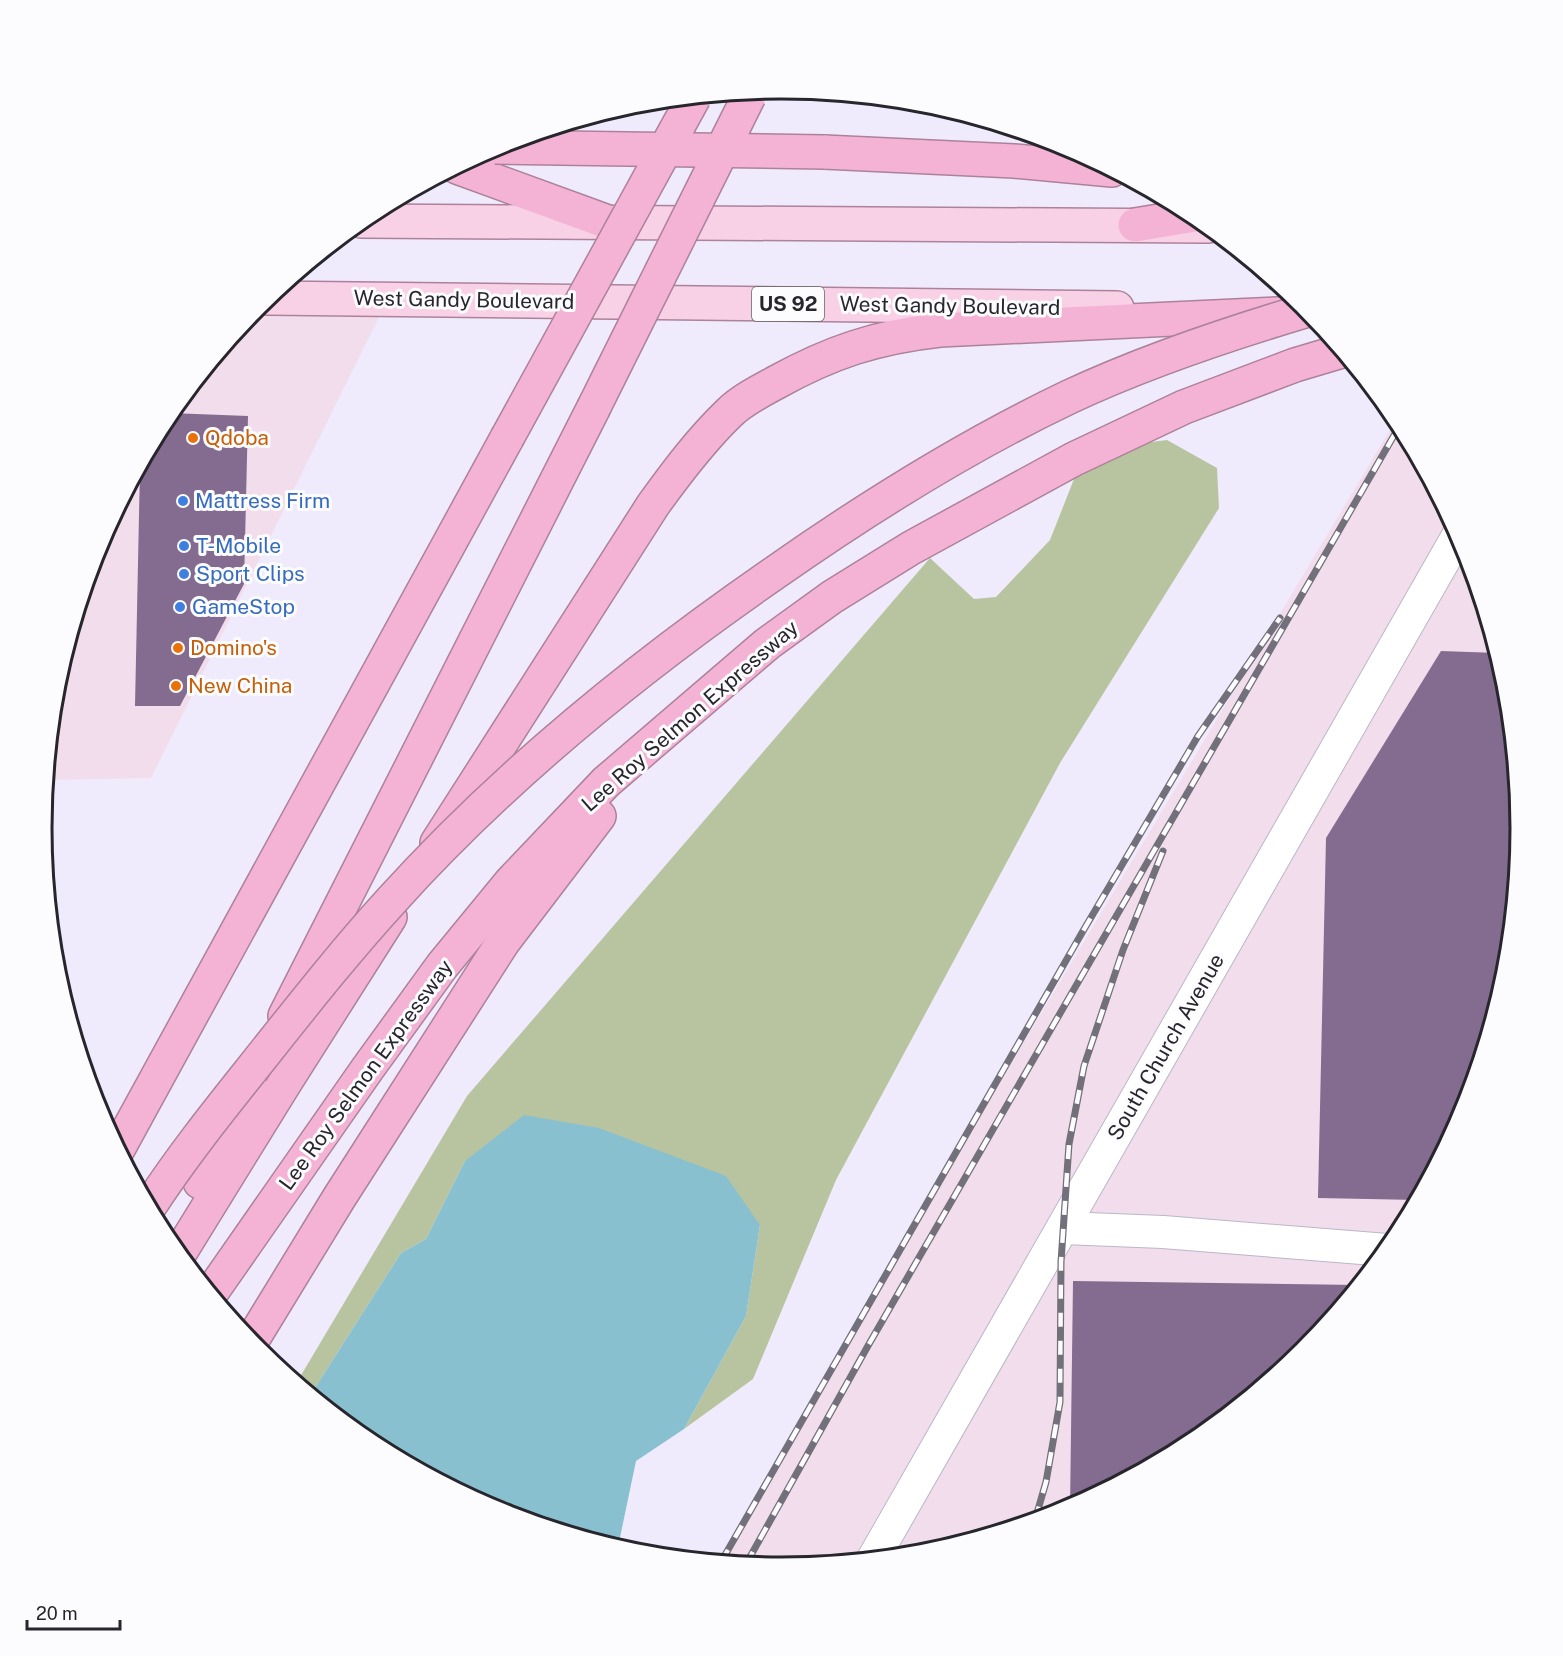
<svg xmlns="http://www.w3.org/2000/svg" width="1563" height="1656" font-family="'Public Sans',sans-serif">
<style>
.commercial{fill:#f2ddec}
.green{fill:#b8c49f}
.water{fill:#89c0d0}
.building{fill:#846c90}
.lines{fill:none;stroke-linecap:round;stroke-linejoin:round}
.minor-casing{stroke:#bbb7c7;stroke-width:34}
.major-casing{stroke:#ac829a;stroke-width:36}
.highway-casing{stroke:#ac829a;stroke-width:36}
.minor{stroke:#fff;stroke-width:32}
.major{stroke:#f8d1e6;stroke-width:33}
.highway{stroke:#f4b3d5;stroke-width:33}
.rail-casing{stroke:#72707a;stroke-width:7}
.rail{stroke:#fcfbfe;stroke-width:4.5;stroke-dasharray:14;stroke-linecap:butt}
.highway-bridge-casing{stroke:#ac829a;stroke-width:36;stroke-linecap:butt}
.highway-bridge{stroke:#f4b3d5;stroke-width:33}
.food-dot{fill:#e8710a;stroke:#fcfbfe;stroke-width:2}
.shop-dot{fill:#3f7fe0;stroke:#fcfbfe;stroke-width:2}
.labels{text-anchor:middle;stroke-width:6;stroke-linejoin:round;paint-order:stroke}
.shield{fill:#fcfbfe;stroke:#67666b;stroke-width:1.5}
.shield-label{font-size:20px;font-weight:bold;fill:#27262c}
.street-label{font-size:21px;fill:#27262c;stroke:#fcfbfe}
.food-label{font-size:21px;fill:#c56008;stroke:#fcfbfe;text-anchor:start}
.shop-label{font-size:21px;fill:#366cbe;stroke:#fcfbfe;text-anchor:start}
.rim{fill:none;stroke:#27262c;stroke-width:3}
</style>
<rect width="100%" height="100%" fill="#efebfc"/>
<g class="commercial">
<polygon points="250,316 379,317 151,778 47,780 56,683 98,545 167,417"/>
<polygon points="1397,418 1450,517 852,1561 781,1567 724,1562 905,1241"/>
<polygon points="1467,553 1507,684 1521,828 1507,973 1465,1111 1396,1239 1304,1351 1192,1443 1064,1511 925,1553 893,1557"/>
</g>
<polygon class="green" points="1167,440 1217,468 1219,508 1060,763 836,1180 753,1379 684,1429 746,1316 760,1225 465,1161 426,1239 401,1253 311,1394 297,1382 467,1096 930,558 974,599 996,597 1050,540 1074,479 1114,447"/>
<polygon class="water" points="524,1115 599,1128 726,1176 760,1225 746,1316 684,1429 636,1461 618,1547 498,1511 370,1443 311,1394 401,1253 426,1239 465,1161"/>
<g class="building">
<polygon points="170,413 248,416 244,584 180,706 135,706 140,468"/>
<polygon points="1441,651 1498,653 1507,684 1521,828 1507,973 1465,1111 1417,1200 1318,1198 1326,838"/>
<polygon points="1073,1281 1359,1285 1304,1351 1192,1443 1070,1508"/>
</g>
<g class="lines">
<defs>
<g id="minor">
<polyline points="1063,1228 1163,1232 1387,1250"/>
<polyline points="873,1559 1459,534"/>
</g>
<g id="major">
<polyline points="361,221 1208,226"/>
<polyline points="267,298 1117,308"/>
</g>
<g id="highway">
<polyline points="824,152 1014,161 1112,170"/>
<polyline points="457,167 605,221"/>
<polyline points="1135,225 1195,215"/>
<path d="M437,843l216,-338c23,-32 47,-64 76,-92 12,-12 31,-22 46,-30 56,-31 101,-46 165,-53l337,-16"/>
<polyline points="285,1016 593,409"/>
<polyline points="118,1149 507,438"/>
<polyline points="200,1182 250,1084"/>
<polyline points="179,1254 284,1084 390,917"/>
<polyline points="211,1293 368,1068 442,966 511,882 606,782 767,644 832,597 911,548 1074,459 1184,407 1295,365 1342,351"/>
<polyline points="251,1342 339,1198 503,942 599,816"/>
</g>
</defs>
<use href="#minor" class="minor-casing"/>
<use href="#major" class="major-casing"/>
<use href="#highway" class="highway-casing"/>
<use href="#minor" class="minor"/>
<use href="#major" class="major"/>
<use href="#highway" class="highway"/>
<defs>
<g id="rail">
<polyline points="1035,1520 1046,1482 1060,1402 1061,1262 1069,1144 1084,1066 1123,950 1163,851"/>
<polyline points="721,1562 1083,931 1198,736 1280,618"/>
<polyline points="746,1564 869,1344 1400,425"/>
</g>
</defs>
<use href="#rail" class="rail-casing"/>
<use href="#rail" class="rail"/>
<defs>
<g id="highway-bridge">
<polyline points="495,147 824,152"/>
<polyline points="593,409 749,96"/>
<polyline points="507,438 694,97"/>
<path d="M149,1207c37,-57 80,-109 122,-162 39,-49 78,-98 120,-144 111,-123 246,-233 382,-327 94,-66 191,-127 296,-177 77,-36 158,-63 239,-87"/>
</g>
</defs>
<use href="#highway-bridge" class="highway-bridge-casing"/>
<use href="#highway-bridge" class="highway-bridge"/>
</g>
<g class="food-dot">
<circle cx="193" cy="438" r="6"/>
<circle cx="178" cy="648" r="6"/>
<circle cx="176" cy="686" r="6"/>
</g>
<g class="shop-dot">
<circle cx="183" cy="501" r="6"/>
<circle cx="184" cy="546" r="6"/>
<circle cx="184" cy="574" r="6"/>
<circle cx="180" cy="607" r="6"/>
</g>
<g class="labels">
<rect class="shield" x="752" y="287" width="72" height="34" rx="4.5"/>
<g class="shield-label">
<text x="788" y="311">US 92</text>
</g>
<g class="street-label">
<text transform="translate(464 300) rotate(1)" y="7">West Gandy Boulevard</text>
<text transform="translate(950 306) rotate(1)" y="7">West Gandy Boulevard</text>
<text transform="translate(690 716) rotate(-41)" y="7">Lee Roy Selmon Expressway</text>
<text transform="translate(1166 1047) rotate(-60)" y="7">South Church Avenue</text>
<text transform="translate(366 1075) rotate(-54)" y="7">Lee Roy Selmon Expressway</text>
</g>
<g class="food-label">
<text x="205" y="445">Qdoba</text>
<text x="190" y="655">Domino's</text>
<text x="188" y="693">New China</text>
</g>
<g class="shop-label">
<text x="195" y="508">Mattress Firm</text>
<text x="196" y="553">T-Mobile</text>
<text x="196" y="581">Sport Clips</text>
<text x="192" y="614">GameStop</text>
</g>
</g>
<path d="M0 0H1563V1656H0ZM52 828a729 729 0 1 1 1458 0a729 729 0 1 1-1458 0Z" fill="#fcfbfe" fill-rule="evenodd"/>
<path class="rim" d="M52 828a729 729 0 1 1 1458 0a729 729 0 1 1-1458 0Z"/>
<path d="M27 1620v9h93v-9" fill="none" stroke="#27262c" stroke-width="3"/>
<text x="36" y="1620" font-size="18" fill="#27262c" stroke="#fcfbfe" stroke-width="4.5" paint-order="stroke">20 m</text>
</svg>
